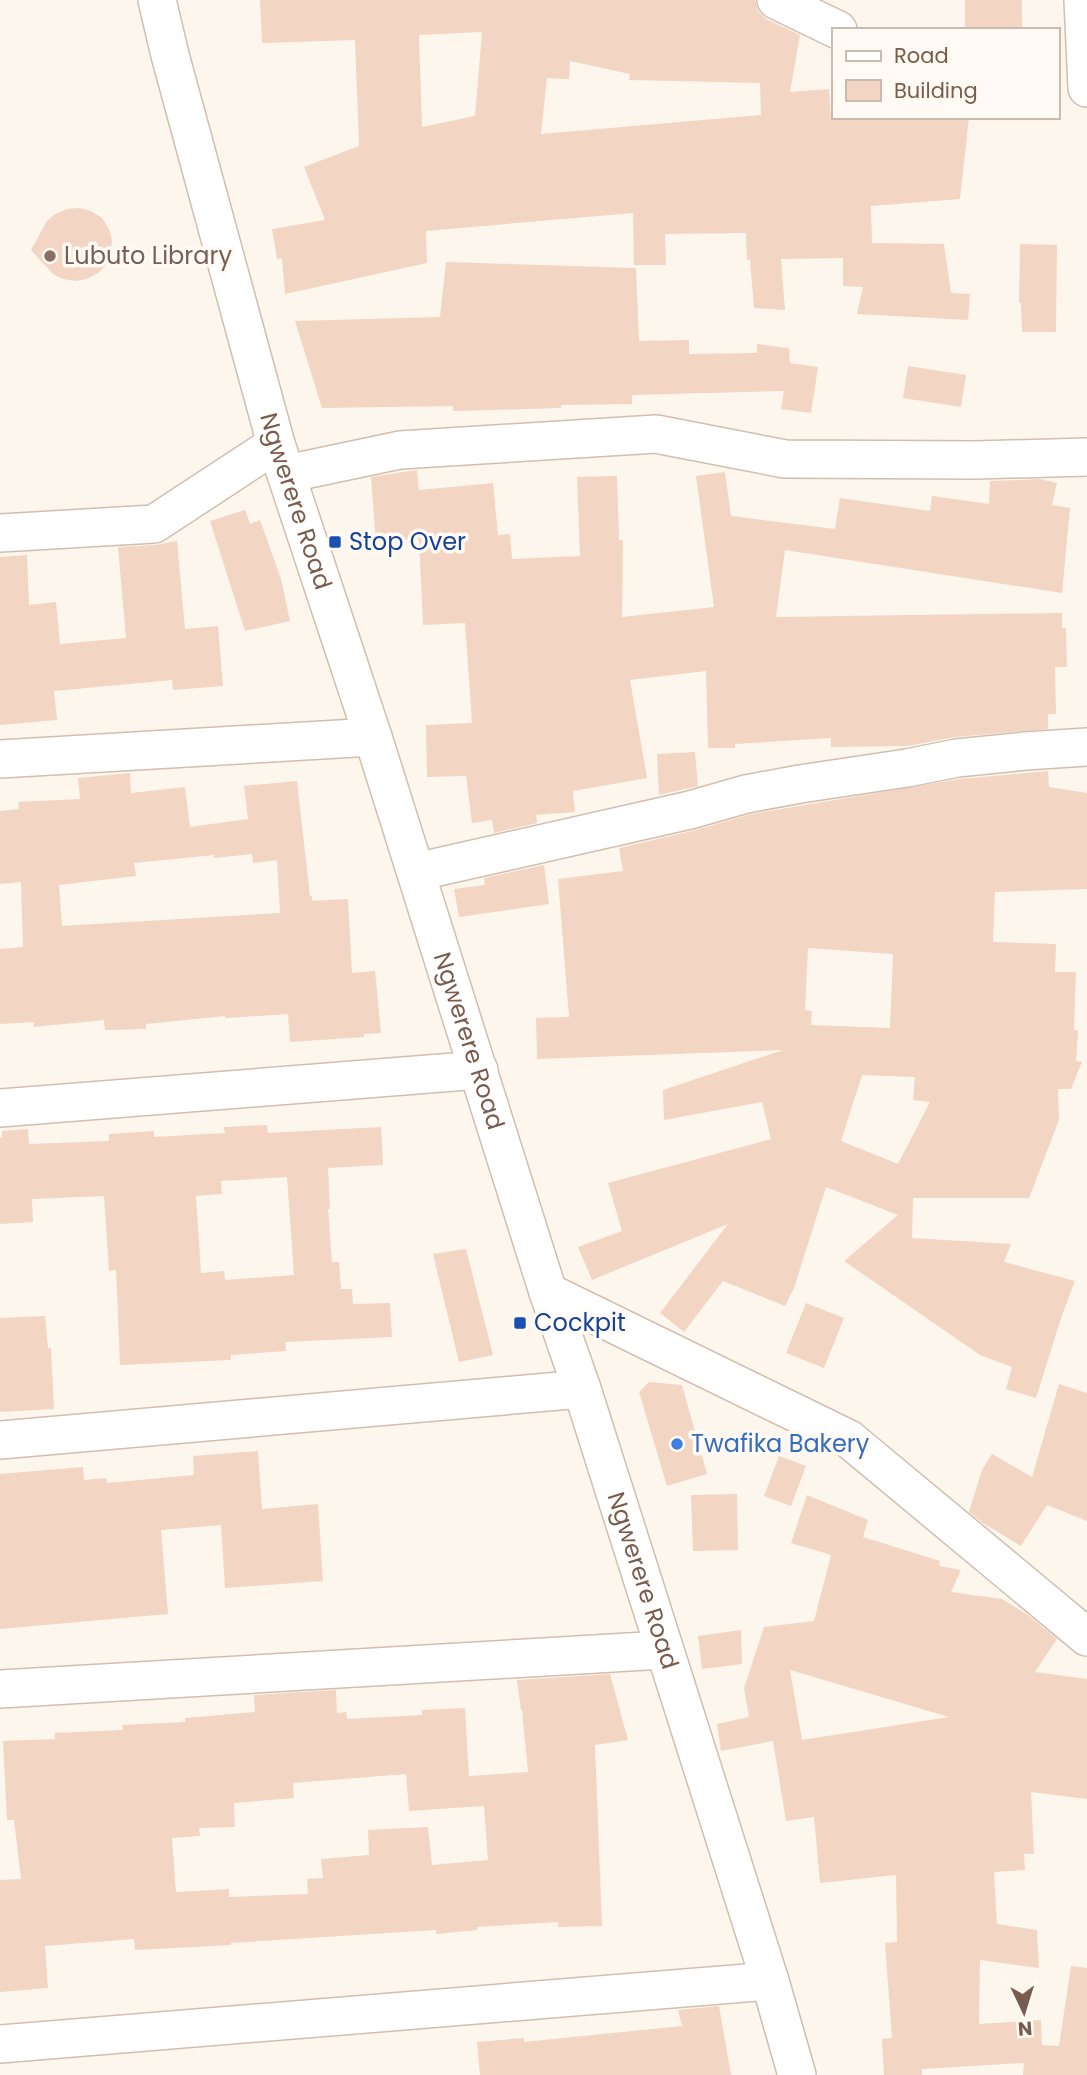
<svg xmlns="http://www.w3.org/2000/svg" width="1087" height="2075" font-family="Poppins,sans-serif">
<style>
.building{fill:#f3d5c3;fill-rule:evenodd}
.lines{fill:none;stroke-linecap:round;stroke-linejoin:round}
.minor-casing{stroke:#d1beb0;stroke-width:40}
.minor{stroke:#fff;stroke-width:37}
.education-dot{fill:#8d6e63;stroke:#fffaf3;stroke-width:2.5}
.transit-dot{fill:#1a4fb4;stroke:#fffaf3;stroke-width:2.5}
.shop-dot{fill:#3f7fe0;stroke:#fffaf3;stroke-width:2.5}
.labels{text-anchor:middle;stroke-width:7;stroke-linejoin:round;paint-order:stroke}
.education-label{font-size:24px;fill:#785e54;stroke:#fffaf3;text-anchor:start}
.street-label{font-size:24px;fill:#7a5c4d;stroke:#fffaf3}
.transit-label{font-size:24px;fill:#164399;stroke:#fffaf3;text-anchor:start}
.shop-label{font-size:24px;fill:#366cbe;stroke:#fffaf3;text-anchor:start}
</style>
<rect width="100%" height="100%" fill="#fdf6ec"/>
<g class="building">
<path d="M260,0h495l3,11 8,8 34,16 -10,57 39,-3 2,28h138l-9,82 -89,7 1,37 72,1 7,49 19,1 -2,26 -111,-6 6,-27 -20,-1v-28l-62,1 4,51 -31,-2 -4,-48h-3l-1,-27 -81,1 1,31h-32l-1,-52 -207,18 1,32 -142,31 -3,-36 -5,1 -5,-30 53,-9 -21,-53 55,-21 -4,-106 -93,3zM482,32l-7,84 -53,11 -3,-92zM570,61l60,13 -1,6 131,3 1,32 -220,19 6,-56 22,1z"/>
<rect x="965" y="0" width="57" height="30"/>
<polygon points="79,208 91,211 102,218 109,229 112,240 111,253 107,264 98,273 87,279 75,281 63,279 53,274 31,250 47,221 55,214 67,209"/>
<polygon points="1020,244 1057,245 1056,332 1022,332 1021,303 1019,303"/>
<polygon points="446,262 636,268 639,341 689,340 689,354 757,353 757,344 789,348 790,363 818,367 811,413 781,409 784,391 632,395 632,404 561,405 561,408 453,411 453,406 322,408 295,321 440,317"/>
<polygon points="908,366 966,375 961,407 903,398"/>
<polygon points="417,470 419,490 493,483 498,535 510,534 512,559 580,556 577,477 617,476 619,540 623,540 622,617 714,607 696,476 725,472 731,516 835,529 840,498 930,511 932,496 989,504 990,481 1040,479 1057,483 1052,505 1070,508 1062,593 785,550 776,617 1062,613 1062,628 1066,628 1067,667 1055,667 1056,714 1048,714 1048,729 955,737 908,746 831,747 831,738 735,744 735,748 708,748 706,671 630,680 647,778 573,791 575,812 536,815 537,823 494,833 492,820 472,823 466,776 427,777 426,725 472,723 465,623 423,625 419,539 376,542 371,477"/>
<polygon points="245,510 250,524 260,520 281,579 290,621 245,631 210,521"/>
<polygon points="177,541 185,629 218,626 223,686 173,690 172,680 54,691 57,720 0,725 0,557 27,555 29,605 56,602 60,644 126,638 118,547 155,545"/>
<polygon points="695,752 698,786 659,795 657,754"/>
<path d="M1048,771l1,16 38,6v96l-92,3 -2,50 63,2 -1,28h21l-2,58h4l-2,31 6,1 -11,27h-13l1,31 -30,78h-116l-1,40 99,6 -7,18 71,19 -13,34 -26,83 -30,-9 6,-22 -32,-12 -136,-94 54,-46 -72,-28 -32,101 -9,18 -62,-25 -39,51 -24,-19 68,-89 -136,56 -14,-33 44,-16 -14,-48 163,-44 -9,-37 -98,18 -1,-30 120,-40 -246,9 -1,-41 33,-1 -11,-138 65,-8 -4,-23 77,-18 55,-16 209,-35zM808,948l85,6 -3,74 -79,-3 1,-14 -7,-1zM862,1075l53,2 -2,23 17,2 -32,62 -57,-23z"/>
<path d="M130,773l1,20 54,-6 5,40 58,-8 -4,-33 53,-5 13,115h2v5l36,-2 4,74 23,-2 6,62 -17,1v3l-74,5 -2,-28 -63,4v-2l-79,8v5l-41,1 -1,-10 -70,7v-5l-34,2v-75l23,-2 -2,-65 -21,2v-73l19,-2 -1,-7 62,-3 -2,-21zM252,854l1,9 24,-3 3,53 -218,13 -3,-41 77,-9 -2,-13 80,-8v3z"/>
<polygon points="544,865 549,904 459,917 454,889 485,885 484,878"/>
<path d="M267,1125l1,8 113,-6 2,38 -55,3 2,41h-2l4,53h7l2,27h11l1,15 37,-1 2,34 -107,5 1,9 -55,4v5l-111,5 -4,-95 -7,1 -5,-75 -72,3 1,23 -33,2v-86h2v-7l26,-2 1,15 80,-3v-7l45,-3v6l71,-4 -1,-6zM287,1177l7,98 -69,5 -1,-9 -23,2 -5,-77 26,-2 -1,-13z"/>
<polygon points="466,1249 493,1355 459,1362 433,1254"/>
<polygon points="806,1303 844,1318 824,1368 786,1353"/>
<polygon points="45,1316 48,1348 51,1348 54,1409 0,1412 0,1318"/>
<polygon points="649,1382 682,1385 707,1474 667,1486 639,1392"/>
<polygon points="1059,1384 1087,1393 1087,1521 1047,1505 1021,1546 983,1523 969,1512 982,1470 992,1454 1032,1477"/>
<polygon points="258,1451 262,1509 318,1504 323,1581 225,1588 221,1525 161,1530 168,1614 0,1629 0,1474 83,1467 84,1480 106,1478 107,1483 194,1475 193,1456"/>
<polygon points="779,1456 806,1466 791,1506 764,1496"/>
<polygon points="737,1494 738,1550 693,1551 691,1495"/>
<path d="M807,1495l61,25 -5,17 77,24 -1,5 22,4 -10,22 51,7 27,17 28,23 -22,33 52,7v120l-56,-7 3,62h-10l1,16 -31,2 3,52 40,6 2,38 -59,-8 -1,64 62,-4 1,25 17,1 12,-80 16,2v107h-64l1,-12 -102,6v6h-38l-2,-36 10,-1 -7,-95 12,-1 -1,-67 -76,8 -6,-66 -28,4 -13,-80 -52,10 -4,-27 32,-7 -5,-29 20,-61 50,-6 17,-66 -40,-12zM790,1670l159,47 -147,23z"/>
<polygon points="741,1630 742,1664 702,1669 698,1636"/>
<path d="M610,1674l18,66 -33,5 7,181 -44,1v-5l-81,5v3l-41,4v-4l-205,13v2l-96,5 -1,-11 -89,7 3,42 -48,4v-112l21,-1 -7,-59h-7l-4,-79 52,-2v-6l68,-3 -1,-5 63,-3v-4l70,-6 -1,-17 82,-5 1,23 9,-1 1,7 75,-4v-5l43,-2 4,68 59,-4 -6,-62h-1l-4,-30zM406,1774l3,37 75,-5 4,54 -56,5 -4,-38 -60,3 1,25 -48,4 2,19 -16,1 1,15 -79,3v-8l-53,3 -4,-54 28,-2 -1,-8 36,-1 -1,-24 60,-5 -1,-15z"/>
<polygon points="719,2006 731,2075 480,2075 477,2042 524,2038 524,2042 682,2026 678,2010"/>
</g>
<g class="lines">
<defs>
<g id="minor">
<path id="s1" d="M157,0l13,55 106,389 97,293 175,555 34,97 188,592 27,94"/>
<polyline points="776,0 838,30"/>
<polyline points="1083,0 1087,88"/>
<polyline points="286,474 400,450 656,434 785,459 976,460 1087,457"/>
<polyline points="0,533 154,524 276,444"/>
<polyline points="0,759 373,737"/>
<polyline points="416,872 690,810 746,794 800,784 907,768 957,758 1026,751 1087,747"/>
<polyline points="0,1108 479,1070"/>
<polyline points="548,1292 849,1439 1087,1637"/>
<polyline points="0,1440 582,1389"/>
<polyline points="0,1689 663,1650"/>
<polyline points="0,2044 770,1981"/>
</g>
</defs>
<use href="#minor" class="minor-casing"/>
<use href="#minor" class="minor"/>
</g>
<circle class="education-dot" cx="50" cy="256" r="7"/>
<g class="transit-dot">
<rect x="328" y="535" width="14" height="14" rx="3.5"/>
<rect x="513" y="1316" width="14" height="14" rx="3.5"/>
</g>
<circle class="shop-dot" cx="677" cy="1444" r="7"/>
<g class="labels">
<g class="education-label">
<text x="64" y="264">Lubuto Library</text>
</g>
<g class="street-label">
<text dy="8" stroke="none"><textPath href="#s1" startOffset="520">Ngwerere Road</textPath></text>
<text dy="8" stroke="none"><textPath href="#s1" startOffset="1087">Ngwerere Road</textPath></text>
<text dy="8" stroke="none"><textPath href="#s1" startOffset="1654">Ngwerere Road</textPath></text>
</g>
<g class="transit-label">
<text x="349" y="550">Stop Over</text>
<text x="534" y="1331">Cockpit</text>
</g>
<g class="shop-label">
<text x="691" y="1452">Twafika Bakery</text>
</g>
</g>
<rect x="832" y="28" width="228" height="91" fill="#fffaf3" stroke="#cabbb1" stroke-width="2"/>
<rect x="846" y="51" width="35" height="10" fill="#ffffff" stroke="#cabbb1" stroke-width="2"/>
<text x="894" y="63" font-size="21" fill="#7a5c4d">Road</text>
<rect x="846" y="80" width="35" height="21" fill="#f3d5c3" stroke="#cabbb1" stroke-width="2"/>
<text x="894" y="98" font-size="21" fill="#7a5c4d">Building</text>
<g transform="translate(1024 2012) rotate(176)" stroke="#fffaf3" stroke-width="5" paint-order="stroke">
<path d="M0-5L12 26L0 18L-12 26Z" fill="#7a5c4d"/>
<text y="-10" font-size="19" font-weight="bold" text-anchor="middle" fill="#7a5c4d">N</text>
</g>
</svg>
